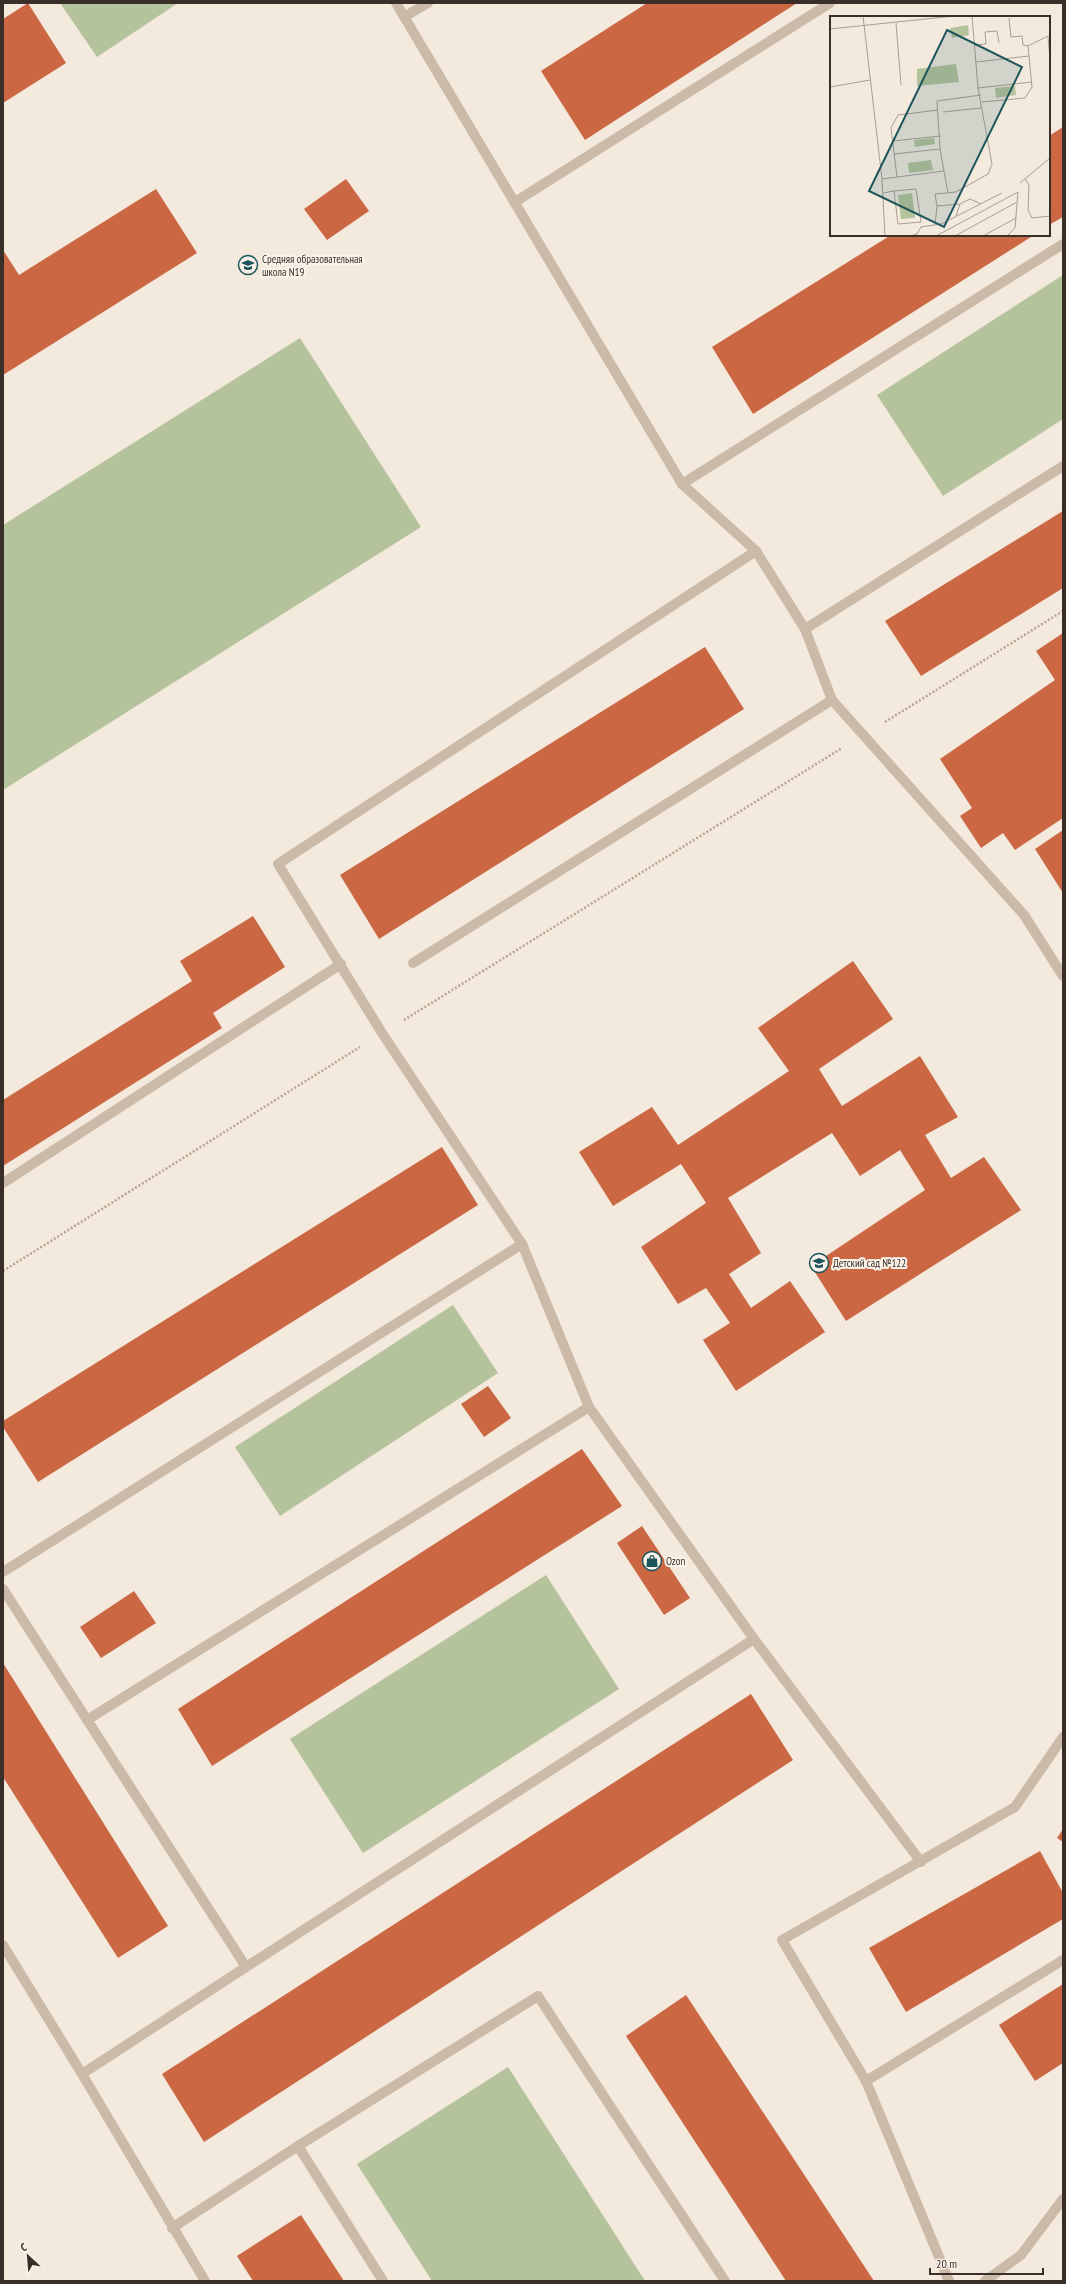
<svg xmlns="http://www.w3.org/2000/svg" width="1066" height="2284" font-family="'PT Sans Narrow',sans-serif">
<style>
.green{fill:#b5c39c}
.building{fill:#cb6843}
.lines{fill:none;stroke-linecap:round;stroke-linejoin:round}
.path{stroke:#b8a492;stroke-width:2.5;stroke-dasharray:2 2;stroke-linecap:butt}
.minor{stroke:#ccbaa8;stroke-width:10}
.labels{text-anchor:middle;stroke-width:4;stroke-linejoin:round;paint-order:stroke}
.poi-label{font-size:11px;fill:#392e28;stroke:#fbf3ea;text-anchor:start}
.inset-road{fill:none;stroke:#a99e95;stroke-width:1}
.view{fill:#1c565c;fill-opacity:0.15;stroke:#1c565c;stroke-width:2}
.inset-edge{fill:none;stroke:#392e28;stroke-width:2}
</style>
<rect width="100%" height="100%" fill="#f3e9dd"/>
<g class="green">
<polygon points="60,3 178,3 97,57"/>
<polygon points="1063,275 1063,419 943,496 877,395"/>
<polygon points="300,338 421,527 3,790 3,525"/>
<polygon points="453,1305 498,1373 280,1516 235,1447"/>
<polygon points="546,1575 619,1689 363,1853 290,1739"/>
<polygon points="508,2067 645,2281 432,2281 357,2164"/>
</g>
<g class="building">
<polygon points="28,3 66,63 3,103 3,19"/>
<polygon points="647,3 797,3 585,140 541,71"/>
<polygon points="1063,127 1063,217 1049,225 1049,136"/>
<polygon points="346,179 369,211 327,240 304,209"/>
<polygon points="156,189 197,253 3,375 3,250 19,275"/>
<polygon points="891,235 1034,235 753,414 712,347"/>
<polygon points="1063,511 1063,588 921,676 885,621"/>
<polygon points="1063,633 1063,818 1015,850 1003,833 981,848 960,816 972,808 940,759 1055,680 1036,651"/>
<polygon points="705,647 744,709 379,939 340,875"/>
<polygon points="1063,830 1063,893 1035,849"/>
<polygon points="253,916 285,967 213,1013 222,1028 3,1166 3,1100 192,981 180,961"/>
<polygon points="853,961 893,1019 819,1069 842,1106 920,1056 958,1117 925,1135 951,1178 984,1157 1021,1210 846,1321 811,1266 925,1190 900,1150 860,1176 832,1133 728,1198 761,1253 729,1274 751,1308 790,1281 825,1332 736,1391 703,1340 730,1323 706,1288 678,1304 641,1247 706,1203 681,1164 613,1206 579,1152 652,1107 678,1145 789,1071 758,1028"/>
<polygon points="442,1147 478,1205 38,1482 3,1427 3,1421"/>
<polygon points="488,1386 511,1418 484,1437 461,1404"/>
<polygon points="582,1449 622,1506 212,1766 178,1709"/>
<polygon points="642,1526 690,1598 664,1615 617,1543"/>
<polygon points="134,1591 156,1623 101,1658 80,1627"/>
<polygon points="3,1663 168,1926 118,1958 3,1777"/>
<polygon points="751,1694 793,1760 204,2142 162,2074"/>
<polygon points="1063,1829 1063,1842 1057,1838"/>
<polygon points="1040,1851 1063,1893 1063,1919 906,2012 869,1948"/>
<polygon points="1063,1984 1063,2063 1035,2081 999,2025"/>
<polygon points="686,1995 874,2281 786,2281 626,2036"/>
<polygon points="301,2215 344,2281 253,2281 237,2256"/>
</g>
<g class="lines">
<g class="path">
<polyline points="885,722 1063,611"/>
<polyline points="404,1020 842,748"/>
<polyline points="3,1271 360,1047"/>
</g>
<g class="minor">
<polyline points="396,3 682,484 756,551 805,629 832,700 1024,915 1063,976"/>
<polyline points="404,17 428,3"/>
<polyline points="515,202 830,3"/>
<polyline points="682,484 1063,244"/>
<polyline points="756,551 278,864 382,1033 522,1244 589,1407 754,1639 921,1862"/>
<polyline points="805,629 1063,466"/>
<polyline points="413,963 832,700"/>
<polyline points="3,1183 341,964"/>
<polyline points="3,1572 522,1244"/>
<polyline points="3,1589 246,1967 754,1639"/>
<polyline points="87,1720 589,1407"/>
<polyline points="1063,1737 1015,1807 782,1940 866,2081 1063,1960"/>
<polyline points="3,1945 82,2074 205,2281"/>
<polyline points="82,2074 246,1967"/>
<polyline points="866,2081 949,2281"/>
<polyline points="298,2146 383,2281"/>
<polyline points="172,2228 298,2146 538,1996 725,2281"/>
<polyline points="985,2281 1021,2255 1063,2199"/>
</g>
</g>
<defs>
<symbol id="school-ring" viewBox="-11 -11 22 22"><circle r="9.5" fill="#fbf3ea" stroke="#1c565c" stroke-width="1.5"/><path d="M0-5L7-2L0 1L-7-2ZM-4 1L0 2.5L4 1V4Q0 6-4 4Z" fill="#1c565c"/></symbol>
<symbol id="shop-ring" viewBox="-11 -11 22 22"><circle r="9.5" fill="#fbf3ea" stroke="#1c565c" stroke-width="1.5"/><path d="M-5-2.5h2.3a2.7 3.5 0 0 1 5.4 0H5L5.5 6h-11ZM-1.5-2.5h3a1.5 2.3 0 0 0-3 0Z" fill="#1c565c"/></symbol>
</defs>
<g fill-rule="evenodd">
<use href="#school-ring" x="237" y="254" width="22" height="22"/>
<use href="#school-ring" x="808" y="1252" width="22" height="22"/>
<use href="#shop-ring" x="641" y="1550" width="22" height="22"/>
</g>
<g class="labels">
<g class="poi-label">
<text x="262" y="263">Средняя образовательная<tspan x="262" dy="13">школа N19</tspan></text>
<text x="833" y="1267">Детский сад №122</text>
<text x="666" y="1565">Ozon</text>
</g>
</g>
<g transform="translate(830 16)">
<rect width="220" height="220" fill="#f3e9dd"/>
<path d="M138,9l1,10 -17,3 -2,-10zM126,48l3,18 -42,4v-17zM185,70l1,9 -20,3 -1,-10zM104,122l1,6 -20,3 -1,-7zM101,144l2,10 -24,3 -1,-10zM82,177l3,25 -14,1 -3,-24z" fill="#b5c39c"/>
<path class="inset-road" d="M33,0l19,163 3,57M66,7l5,62M0,13l124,-13M218,21l2,22M145,29l11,-1 -1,-12 12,-1 2,12M198,30l22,-11M146,46l53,-6M0,71l40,-7M148,72l54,-6M152,86l43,-4 7,-11 -4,-41 -5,-1 -1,-9 -11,1 -2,-19M108,94l-40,5 -7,13 6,49 47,-6M113,96l38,-4M63,125l48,-5M64,138l46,-5M52,163l15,-2M195,163l4,6 -1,25 4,8 18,-2M190,167l30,-25M53,177l11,-2 22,-2 5,33 -23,2 -4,-33M118,177l-8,-44 -3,-48 44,-6M130,188l-23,2 -2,-12 21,-2 32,-18 4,-10 -14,-76 -6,-72M126,200l4,-12 10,-5 11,5M105,209l2,-19M80,220l7,-2 4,-7 20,-3 61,-31M106,220l82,-44 -3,36 -8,8M125,220l62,-34M153,220l33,-18"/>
<path class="view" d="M117,14l75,37 -78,160 -75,-36z"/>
<rect width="220" height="220" class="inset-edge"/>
</g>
<rect width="1066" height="2284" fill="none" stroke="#392e28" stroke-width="8"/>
<g transform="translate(28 2256) rotate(334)" stroke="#fbf3ea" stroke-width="3" paint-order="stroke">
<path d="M0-3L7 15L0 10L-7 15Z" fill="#392e28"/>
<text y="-6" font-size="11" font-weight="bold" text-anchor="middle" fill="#392e28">С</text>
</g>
<path d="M930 2268v6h113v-6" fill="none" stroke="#392e28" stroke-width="2"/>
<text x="936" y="2268" font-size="12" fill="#392e28" stroke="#fbf3ea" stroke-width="3" paint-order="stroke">20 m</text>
</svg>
